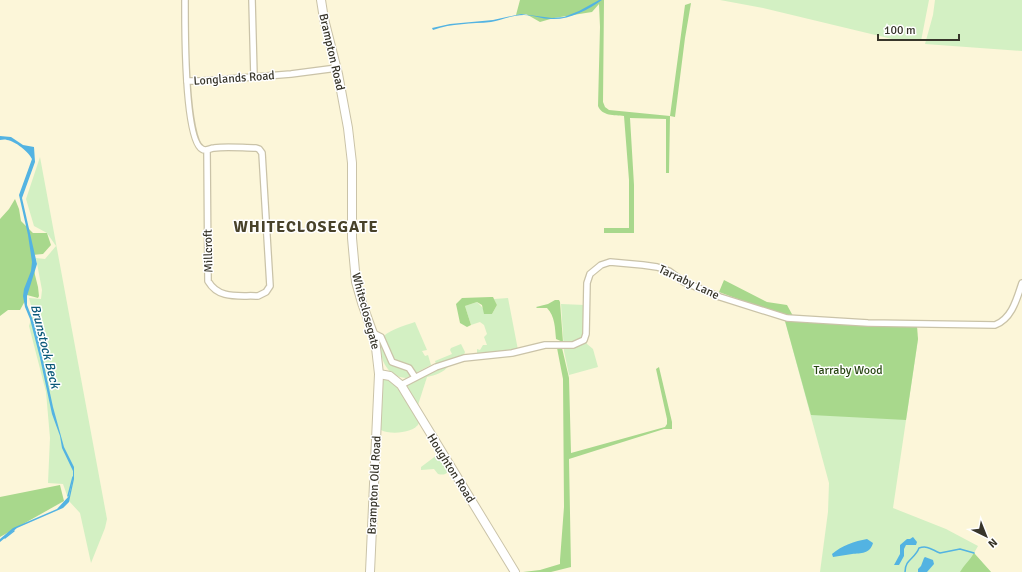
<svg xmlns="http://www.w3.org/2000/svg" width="1022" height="572" font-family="Signika,sans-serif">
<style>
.green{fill:#d3f0c3}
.forest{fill:#a8d88c}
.water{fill:#53b3e2}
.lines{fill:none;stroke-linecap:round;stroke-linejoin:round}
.stream{stroke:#53b3e2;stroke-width:1.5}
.street-casing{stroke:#cac3a8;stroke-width:8}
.secondary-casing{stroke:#cac3a8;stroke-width:10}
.street{stroke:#fff;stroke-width:5.5}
.secondary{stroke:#fff;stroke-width:8}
.labels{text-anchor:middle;stroke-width:3;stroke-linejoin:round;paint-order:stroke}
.street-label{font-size:12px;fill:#37352a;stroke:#fff}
.park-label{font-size:12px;fill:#284612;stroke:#fff}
.water-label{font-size:13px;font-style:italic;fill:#0c5979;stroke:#fff}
.district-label{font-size:16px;font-weight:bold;letter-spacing:1px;fill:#48422a;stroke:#fff}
</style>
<rect width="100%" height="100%" fill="#fcf6d9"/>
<g class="green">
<polygon points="720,0 929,0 921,41 892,39 763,8"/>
<polygon points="935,0 1022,0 1022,51 925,44 933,15"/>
<polygon points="40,157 107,519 105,528 91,563 80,513 69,501 63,484 48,483 50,438 46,392 29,326 33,313 29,298 41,299 42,290 36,258 45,259 56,246 47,233 34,226 26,199"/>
<polygon points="508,298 518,350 477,353 477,349 480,350 483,345 487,345 484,337 487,334 484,325 480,322 471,325 465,306 477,302 489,314 492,314 497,305 494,299"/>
<polygon points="561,304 585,305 585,336 587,344 593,349 598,367 569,375 564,351"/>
<polygon points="785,321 904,326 918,339 893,508 946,529 978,546 974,553 991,572 820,572 828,512 829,483"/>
<path d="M415,322l12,28 -5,1 3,5 3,-1 3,10 -25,13c-20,-1 -27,-21 -26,-38 7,-10 24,-14 35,-18z"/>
<polygon points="461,344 465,352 464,355 436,364 435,361 452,354 450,350 451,348"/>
<path d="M449,365c-5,8 -14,10 -22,12l-9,28 -12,-19 2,-2 17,-9z"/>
<path d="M383,380h6l9,6 21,37c-4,10 -29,12 -38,7l-1,-3 2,-45z"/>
<path d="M437,455l4,2 7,13c-1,5 -5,5 -10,4l-4,-5 -13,1v-3z"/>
</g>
<g class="forest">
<path d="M520,0h84l-1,102 2,5 4,3 61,6 15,-111 6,-2 -6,35 -10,79 -5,-1 -1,57h-3v-54l-36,-1 4,67v48h-30v-5h25v-48l-5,-64c-10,-1 -22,0 -26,-10l2,-79 -1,-23 -7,8 -38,6 -14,4 -14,-8 -10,1z"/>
<polygon points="15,199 19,209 21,221 33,233 47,233 51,245 43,254 32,255 35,275 38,287 39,296 38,298 27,295 25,297 25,301 20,310 8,310 0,316 0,219 9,209"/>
<polygon points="724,280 767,302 787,305 793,316 778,314 719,292"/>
<polygon points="491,297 493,297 497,305 492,314 484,314 482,305 477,302 465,306 471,325 467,327 460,323 456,304 462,298"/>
<path d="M555,300h4l1,2 3,40 -7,-3c-1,-11 -1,-23 -9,-31h-10l-1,-1 12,-3z"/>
<polygon points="785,321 917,326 918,339 906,420 811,415"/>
<polygon points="557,348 562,348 569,378 571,453 665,427 667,424 667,419 656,369 659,367 672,422 672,429 664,429 569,459 571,567 551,572 523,572 540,570 560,564 560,560 564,507 563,379"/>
<polygon points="60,485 64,501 0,537 0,497"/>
<path d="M974,553l17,19h-31c4,-7 10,-12 14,-19z"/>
</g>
<g class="water">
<path d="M599,0h3c-14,10 -33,20 -51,19 -9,0 -18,-4 -27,-4 -11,0 -22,5 -33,7 -20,2 -39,1 -58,8l-1,-2 18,-4 43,-4 28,-6 31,4 12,-1 15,-6z"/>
<path d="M0,136l11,1 12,8 11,2 1,15 -13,36 15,66 -10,32v9l9,23 17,79 11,40 10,20v12l-5,23 -6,6 -46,20 -17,14v-3l13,-11 44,-19 12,-13 4,-18v-7l-11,-23 -2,-12 -8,-22 -12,-56 -10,-39 -5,-12 -2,-11 1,-7 7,-18 1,-9 -4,-27 -9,-40 13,-36c-3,-7 -17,-18 -25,-19 -3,-1 -5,0 -7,0z"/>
<polygon points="913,537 917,542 916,545 906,545 904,549 904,556 899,565 894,565 900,554 900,545 907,539 910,539"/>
<path d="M867,539l6,4c-3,11 -12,10 -21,11 -6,1 -13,2 -19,3l-1,-3c9,-8 23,-13 35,-15z"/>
<polygon points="925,557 933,560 934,564 927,572 918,572 918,569 921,566 924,558"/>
</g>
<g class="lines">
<g class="stream">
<polyline points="68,496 73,477"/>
<polyline points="5,538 14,531"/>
<path d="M905,572c0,-13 10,-13 14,-24 9,-3 13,2 21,5l20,-4 14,4"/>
</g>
<defs>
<g id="street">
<path d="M185,0c0,23 -1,140 17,149 4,3 8,-1 12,-1 13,-2 29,0 42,0l3,1 3,4 8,133 -4,6 -8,4c-19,-1 -39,4 -50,-15l-1,-131"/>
<polyline points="252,0 254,76"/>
<polyline points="187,81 202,81 291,74 337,68"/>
<polyline points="373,333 381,337 392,362 409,368 415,377"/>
<path d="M401,385l35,-18 28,-9 48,-5 33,-8h28l11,-5 2,-6 1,-51 3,-9 11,-9 9,-3 33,3 14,2 12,4 15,11 36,15 67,21 81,5 127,2c17,-6 22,-27 27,-42"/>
</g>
<g id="secondary">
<polyline points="321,0 324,19 338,74 348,128 352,163 352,238 356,282 362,303 375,339 379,374 370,572"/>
<polyline points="379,374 390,376 401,385 515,572"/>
</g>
</defs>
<use href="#street" class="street-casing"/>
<use href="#secondary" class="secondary-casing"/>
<use href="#street" class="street"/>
<use href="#secondary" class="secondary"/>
</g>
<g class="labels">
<g class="street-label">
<text transform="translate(332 52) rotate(77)" y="4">Brampton Road</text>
<text transform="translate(234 78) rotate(-4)" y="4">Longlands Road</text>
<text transform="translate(208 251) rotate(-91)" y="4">Millcroft</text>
<text transform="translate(689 282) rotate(25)" y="4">Tarraby Lane</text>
<text transform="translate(366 311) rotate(75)" y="4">Whiteclosegate</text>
<text transform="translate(451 468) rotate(58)" y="4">Houghton Road</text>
<text transform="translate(374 485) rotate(-87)" y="4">Brampton Old Road</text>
</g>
<g class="park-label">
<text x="848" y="374">Tarraby Wood</text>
</g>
<g class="water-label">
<text transform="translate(46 346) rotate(76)" y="5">Brunstock Beck</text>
</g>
<g class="district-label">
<text x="306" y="232">WHITECLOSEGATE</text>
</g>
</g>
<g transform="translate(986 536) rotate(137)" stroke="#ffffff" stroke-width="3" paint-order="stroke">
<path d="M0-3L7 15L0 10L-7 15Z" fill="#37352a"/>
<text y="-6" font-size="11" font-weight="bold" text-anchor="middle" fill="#37352a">N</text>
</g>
<path d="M878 34v6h81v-6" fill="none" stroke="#37352a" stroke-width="2"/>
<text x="884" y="34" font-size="12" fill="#37352a" stroke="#ffffff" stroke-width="3" paint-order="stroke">100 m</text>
</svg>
